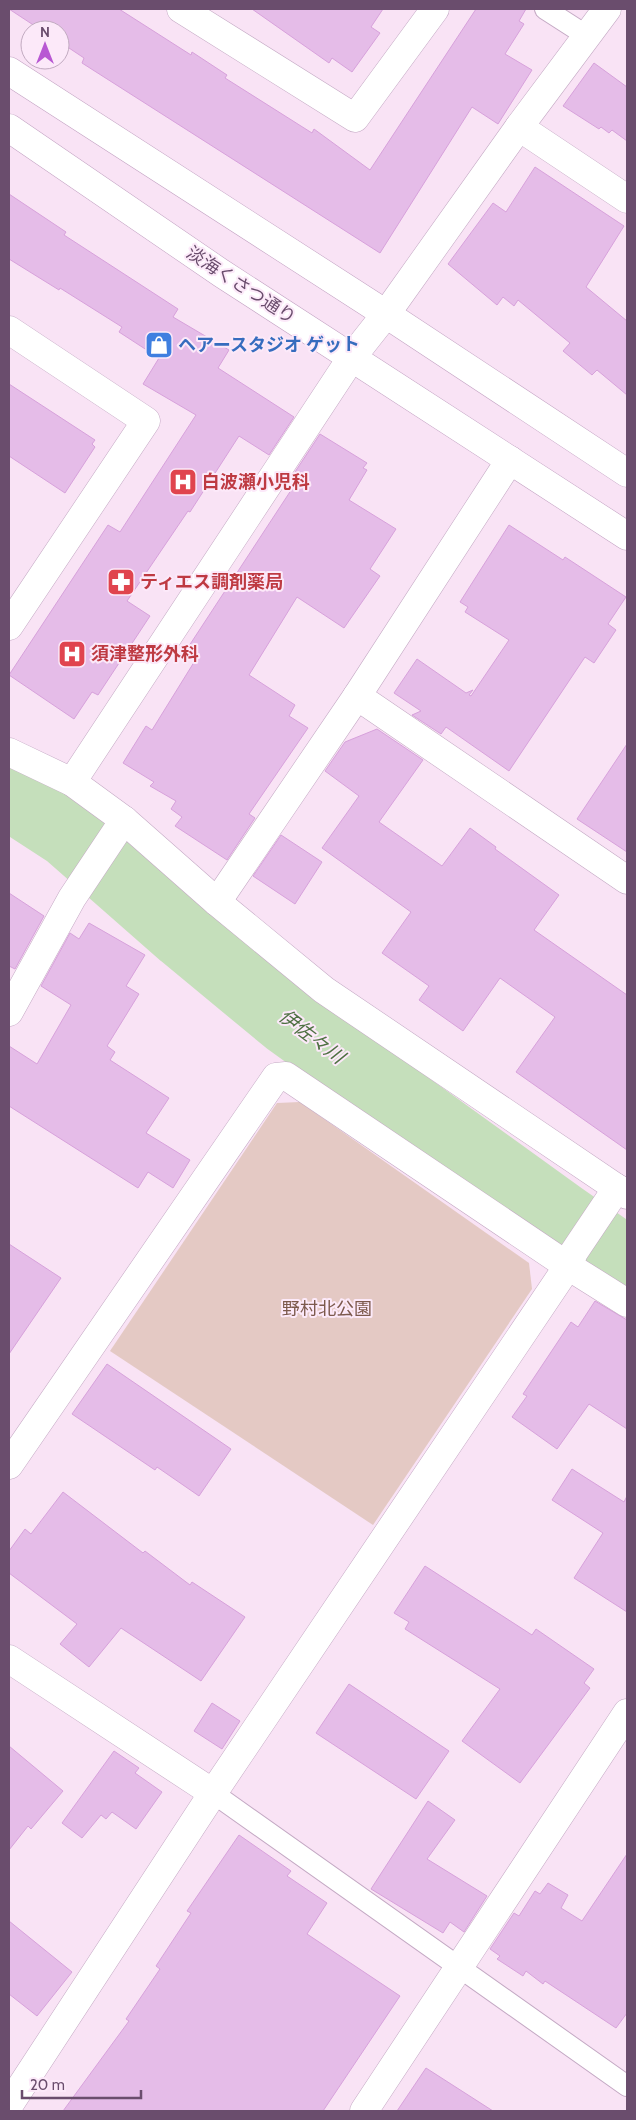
<svg xmlns="http://www.w3.org/2000/svg" width="636" height="2120" font-family="Cabin,'Noto Sans JP',sans-serif">
<style>
.green{fill:#e4c9c4}
.lines{fill:none;stroke-linecap:round;stroke-linejoin:round}
.river{stroke:#c5dfbb;stroke-width:71}
.building{fill:#e5bce8;stroke:#d7a1db}
.lane-casing{stroke:#c4a9c4;stroke-width:22}
.street-casing{stroke:#c4a9c4;stroke-width:29}
.secondary-casing{stroke:#c3a3c3;stroke-width:29}
.lane{stroke:#fff;stroke-width:20}
.street{stroke:#fff;stroke-width:28}
.secondary{stroke:#fff;stroke-width:28}
.labels{text-anchor:middle;stroke-width:4;stroke-linejoin:round;paint-order:stroke}
.street-label{font-size:18px;fill:#6a4d6d;stroke:#fce9f9}
.shop-label{font-size:18px;font-weight:bold;fill:#366cbe;stroke:#fce9f9;text-anchor:start}
.health-label{font-size:18px;font-weight:bold;fill:#be3a42;stroke:#fce9f9;text-anchor:start}
.park-label{font-size:18px;fill:#7c594c;stroke:#fce9f9}
.water-label{font-size:19px;font-style:italic;fill:#4f7143;stroke:#fce9f9}
</style>
<rect width="100%" height="100%" fill="#f9e3f5"/>
<polygon class="green" points="300,1102 529,1263 532,1289 373,1525 110,1351 277,1103"/>
<g class="lines">
<polyline class="river" points="9,794 69,833 184,934 288,1020 561,1217 627,1263"/>
</g>
<g class="building">
<polygon points="9,9 119,9 191,55 192,52 227,75 225,78 312,133 314,129 370,170 476,9 526,9 519,21 524,24 505,54 532,70 498,124 472,107 380,253 82,63 84,58 60,42 60,30 41,30"/>
<polygon points="252,9 383,9 371,27 380,33 352,72 332,58 329,63"/>
<polygon points="594,63 627,87 627,141 612,130 609,133 601,127 599,129 563,106"/>
<polygon points="535,167 624,226 586,287 627,321 627,395 597,370 592,375 563,351 570,343 518,300 514,306 503,297 497,305 448,264 493,203 506,212"/>
<polygon points="9,194 66,232 64,235 178,309 173,317 229,350 218,368 294,417 269,455 239,436 190,512 188,511 127,601 150,616 98,695 92,692 74,719 9,675 108,525 120,532 196,415 143,384 159,358 119,332 122,327 60,288 59,290 9,259"/>
<polygon points="9,384 95,440 92,444 95,447 65,493 9,456"/>
<polygon points="320,434 367,463 363,468 367,470 349,500 396,529 370,569 380,576 344,628 297,597 249,675 295,705 289,716 308,728 249,814 255,818 227,860 175,826 182,817 171,809 176,801 150,786 154,782 123,763 146,726 152,730 196,659 185,652 301,475 295,472"/>
<polygon points="509,525 563,560 565,557 626,597 608,624 616,630 594,663 585,657 509,771 446,727 441,734 412,715 421,711 394,693 417,659 466,693 473,690 469,695 471,696 509,640 465,612 468,607 460,602"/>
<polygon points="377,729 423,760 379,822 442,866 470,828 496,847 495,849 559,895 534,930 627,995 627,1150 516,1072 555,1017 500,978 463,1031 419,1000 429,986 382,953 411,912 322,848 359,796 325,771 345,742"/>
<polygon points="627,744 627,852 577,819"/>
<polygon points="281,835 322,862 295,904 253,876"/>
<polygon points="9,893 44,916 15,969 9,966"/>
<polygon points="89,923 145,955 126,986 139,994 107,1046 115,1052 110,1060 169,1098 146,1133 190,1160 173,1188 148,1172 138,1188 9,1106 9,1046 37,1064 71,1005 41,986 70,933 79,939"/>
<polygon points="9,1244 61,1278 9,1354"/>
<polygon points="595,1301 627,1320 627,1429 589,1404 557,1449 512,1417 527,1396 523,1394 571,1322 578,1327"/>
<polygon points="107,1364 231,1449 199,1496 157,1467 155,1470 72,1414"/>
<polygon points="572,1469 624,1502 627,1496 627,1612 574,1578 603,1533 552,1500"/>
<polygon points="63,1492 143,1553 145,1551 190,1585 192,1582 245,1617 201,1681 121,1628 89,1667 60,1644 77,1624 9,1573 9,1551 25,1529 31,1534"/>
<polygon points="425,1566 532,1635 536,1629 594,1669 584,1683 590,1688 520,1783 462,1741 500,1689 405,1629 409,1622 394,1613"/>
<polygon points="349,1684 449,1751 416,1799 316,1733"/>
<polygon points="212,1703 240,1721 222,1749 194,1731"/>
<polygon points="9,1746 63,1791 31,1829 28,1826 9,1850"/>
<polygon points="114,1751 139,1768 135,1773 162,1792 136,1829 112,1812 106,1819 101,1815 82,1838 62,1823"/>
<polygon points="428,1801 455,1820 427,1859 487,1896 464,1932 450,1922 443,1933 371,1889"/>
<polygon points="239,1835 291,1871 287,1876 327,1903 307,1934 400,1996 323,2111 63,2111 129,2021 126,2019 160,1969 156,1966 191,1913 187,1911"/>
<polygon points="627,1854 627,2013 616,2028 545,1981 543,1984 526,1971 523,1976 497,1959 500,1956 490,1949 514,1913 519,1916 535,1891 540,1894 548,1883 568,1895 561,1908 582,1921"/>
<polygon points="9,1921 72,1972 37,2016 9,1994"/>
<polygon points="426,2068 493,2111 397,2111"/>
</g>
<g class="lines">
<defs>
<g id="lane">
<polyline points="545,9 587,36"/>
<polyline points="213,1793 627,2086"/>
</g>
<g id="street">
<polyline points="181,9 355,118 435,9"/>
<polyline points="519,127 627,199"/>
<polyline points="9,330 146,421 9,626"/>
<polyline points="357,696 627,880"/>
<polyline points="9,752 72,782 124,820 217,902 324,990 627,1195"/>
<polyline points="72,782 352,357 386,314 519,127 607,9"/>
<polyline points="217,902 357,696 510,460"/>
<polyline points="9,1012 72,898 124,820"/>
<polyline points="9,1465 276,1077 286,1076 568,1266 627,1303"/>
<polyline points="9,1659 213,1793"/>
<polyline points="9,2105 213,1793 568,1266 574,1252 617,1188"/>
<polyline points="364,2111 627,1713"/>
</g>
<g id="secondary">
<polyline points="9,71 386,314 627,473"/>
<polyline points="9,128 221,273 627,536"/>
</g>
</defs>
<use href="#lane" class="lane-casing"/>
<use href="#street" class="street-casing"/>
<use href="#secondary" class="secondary-casing"/>
<use href="#lane" class="lane"/>
<use href="#street" class="street"/>
<use href="#secondary" class="secondary"/>
</g>
<defs>
<symbol id="shop-square" viewBox="-11 -11 22 22"><rect x="-9" y="-9" width="18" height="18" rx="4" fill="#3f7fe0" stroke="#fce9f9"/><path d="M-5-2.5h2.3a2.7 3.5 0 0 1 5.4 0H5L5.5 6h-11ZM-1.5-2.5h3a1.5 2.3 0 0 0-3 0Z" fill="#fff"/></symbol>
<symbol id="hospital-square" viewBox="-11 -11 22 22"><rect x="-9" y="-9" width="18" height="18" rx="4" fill="#e0444e" stroke="#fce9f9"/><path d="M-5-5h3v3.5h4V-5h3V5h-3V1.5h-4V5h-3Z" fill="#fff"/></symbol>
<symbol id="pharmacy-square" viewBox="-11 -11 22 22"><rect x="-9" y="-9" width="18" height="18" rx="4" fill="#e0444e" stroke="#fce9f9"/><path d="M-2-6h4v4h4v4h-4v4h-4v-4h-4v-4h4Z" fill="#fff"/></symbol>
</defs>
<g fill-rule="evenodd">
<use href="#shop-square" x="143" y="329" width="32" height="32"/>
<use href="#hospital-square" x="167" y="466" width="32" height="32"/>
<use href="#pharmacy-square" x="105" y="566" width="32" height="32"/>
<use href="#hospital-square" x="56" y="638" width="32" height="32"/>
</g>
<g class="labels">
<g class="street-label">
<text transform="translate(241 285) rotate(33)" y="6">淡海くさつ通り</text>
</g>
<g class="shop-label">
<text x="178" y="351">ヘアースタジオ ゲット</text>
</g>
<g class="health-label">
<text x="202" y="488">白波瀬小児科</text>
<text x="140" y="588">ティエス調剤薬局</text>
<text x="91" y="660">須津整形外科</text>
</g>
<g class="park-label">
<text x="327" y="1315">野村北公園</text>
</g>
<g class="water-label">
<text transform="translate(312 1036) rotate(37)" y="7">伊佐々川</text>
</g>
</g>
<rect width="636" height="2120" fill="none" stroke="#6a4d6d" stroke-width="20"/>
<g transform="translate(45 45)"><circle r="24" fill="#fce9f9" stroke="#c2abc1"/>
<path d="M0-4L9 19L0 12L-9 19Z" fill="#b858d3"/>
<text y="-8" font-size="14" font-weight="bold" text-anchor="middle" fill="#6a4d6d">N</text>
</g>
<path d="M22 2090v8h119v-8" fill="none" stroke="#6a4d6d" stroke-width="2.5"/>
<text x="30" y="2090" font-size="15" fill="#6a4d6d" stroke="#fce9f9" stroke-width="4" paint-order="stroke">20 m</text>
</svg>
